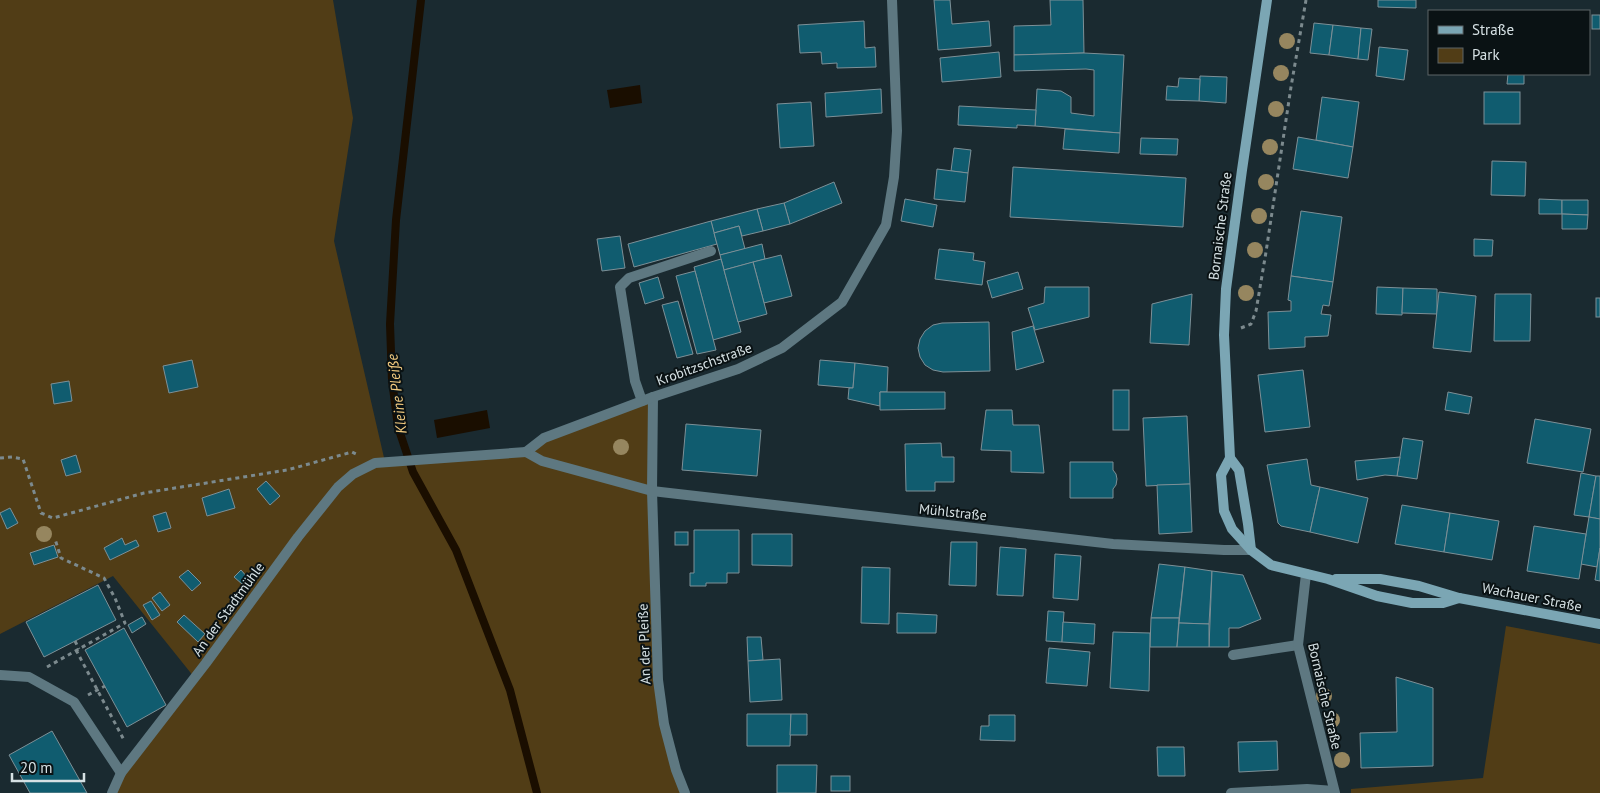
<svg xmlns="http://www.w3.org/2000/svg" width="1600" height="793" font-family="'PT Sans',sans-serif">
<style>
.green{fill:#513d16}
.water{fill:#1a0e00}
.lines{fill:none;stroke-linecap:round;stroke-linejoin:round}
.stream{stroke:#1a0e00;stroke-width:8}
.building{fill:#105c6f;stroke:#7d9097}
.path{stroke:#7c8a8e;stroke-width:3;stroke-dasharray:4 4;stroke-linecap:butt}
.lane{stroke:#5e7881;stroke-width:10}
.street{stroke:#5e7881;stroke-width:10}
.secondary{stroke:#7ba6b4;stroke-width:10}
.tree{fill:#96865f}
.labels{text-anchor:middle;stroke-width:4;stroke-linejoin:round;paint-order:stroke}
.street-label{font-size:14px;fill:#d6e1e4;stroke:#0a1214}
.water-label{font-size:15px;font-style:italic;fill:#f4cc80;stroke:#0a1214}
</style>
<rect width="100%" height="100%" fill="#1a2a30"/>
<g class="green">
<polygon points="0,0 333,0 353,118 334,241 385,462 526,452 544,438 653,397 658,680 685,793 112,793 194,677 113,576 0,634"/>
<polygon points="1506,626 1600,644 1600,793 1351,793 1351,789 1483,778"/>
</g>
<g class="water">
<polygon points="640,85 642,103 610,108 607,90"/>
<polygon points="487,410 490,428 437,438 434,420"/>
</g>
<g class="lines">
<polyline class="stream" points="421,0 396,220 390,324 392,380 398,427 413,472 456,550 510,690 537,793"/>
</g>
<g class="building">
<polygon points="934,0 950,0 952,24 989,21 991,46 938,50"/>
<polygon points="1050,0 1083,0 1084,53 1014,55 1014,26 1051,25"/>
<polygon points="1378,0 1416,0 1416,8 1378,7"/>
<rect x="1592" y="15" width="8" height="14"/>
<polygon points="864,21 865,48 875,47 876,67 837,68 837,63 822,64 821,52 800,53 798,25"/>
<polygon points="1314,23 1333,25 1329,55 1310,53"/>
<polygon points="1333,25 1361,28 1358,59 1329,55"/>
<polygon points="1361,28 1372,29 1368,60 1358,59"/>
<polygon points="1379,47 1408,50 1404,80 1376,76"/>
<polygon points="999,52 1001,77 942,82 940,58"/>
<polygon points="1084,53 1124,55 1120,133 1035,126 1037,89 1061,91 1071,97 1071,113 1094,116 1094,70 1086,69 1014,71 1014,55"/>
<polygon points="1508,74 1524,74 1524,84 1507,84"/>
<polygon points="1200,76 1227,77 1226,103 1199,101"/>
<polygon points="1179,78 1200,79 1199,101 1166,100 1167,86 1178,87"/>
<polygon points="881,89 882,113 826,117 825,93"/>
<rect x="1484" y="92" width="36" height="32"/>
<polygon points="1322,97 1359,102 1353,147 1316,140"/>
<polygon points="811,102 814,146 780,148 777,104"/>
<polygon points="959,106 1036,110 1035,126 1017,125 1017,128 958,125"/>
<polygon points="1065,129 1120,133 1119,153 1063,149"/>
<polygon points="1298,137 1353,147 1348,178 1293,169"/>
<polygon points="1141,138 1178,139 1177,155 1140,154"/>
<polygon points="954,148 971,150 968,173 951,171"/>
<polygon points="1492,161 1526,162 1525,196 1491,195"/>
<polygon points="1013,167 1186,178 1183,227 1010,217"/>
<polygon points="937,169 968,173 965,202 934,199"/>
<polygon points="834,182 842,203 790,224 784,203"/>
<polygon points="905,199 937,205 933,227 901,221"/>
<polygon points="1539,199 1562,200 1562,214 1539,214"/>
<polygon points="1562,200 1588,200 1588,215 1562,214"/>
<polygon points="784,203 790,224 763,231 757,209"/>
<polygon points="757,209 763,231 742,236 739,226 714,233 711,221"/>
<polygon points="1301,211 1342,217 1333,282 1291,276"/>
<polygon points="1562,214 1588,215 1587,229 1562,229"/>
<polygon points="711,221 717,244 634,267 628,244"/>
<polygon points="739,226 745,249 720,255 714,233"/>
<polygon points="620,236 625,268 602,271 597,239"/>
<polygon points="1474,239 1493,240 1492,256 1474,256"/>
<polygon points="762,244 765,259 724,270 720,255"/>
<polygon points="939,249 974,253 973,260 985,262 982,285 935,279"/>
<polygon points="781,255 792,296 764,303 753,262"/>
<polygon points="721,259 741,332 713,340 694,267"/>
<polygon points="753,262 767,314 738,322 724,270"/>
<polygon points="695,271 716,350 697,354 676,276"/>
<polygon points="1018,272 1023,289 992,298 987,281"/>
<polygon points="1291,276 1333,282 1329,306 1323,305 1321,314 1331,315 1328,336 1305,337 1305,347 1269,349 1268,312 1291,311 1291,301 1288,300"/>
<polygon points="658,277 664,298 645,304 639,283"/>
<polygon points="1045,287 1089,287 1089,317 1035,330 1028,308 1044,303"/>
<polygon points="1377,287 1403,288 1402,315 1376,314"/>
<polygon points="1403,288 1437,289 1437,314 1402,313"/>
<polygon points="1439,292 1476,296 1471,352 1433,348"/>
<polygon points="1192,294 1189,345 1150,343 1152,304"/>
<polygon points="1495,294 1531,294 1530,341 1494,341"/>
<rect x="1596" y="298" width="4" height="19"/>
<polygon points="678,301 693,354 677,358 662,305"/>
<polygon points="989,322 990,371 943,372 933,370 925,365 920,357 918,348 920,339 925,331 933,325 942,323"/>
<polygon points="1033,326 1044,362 1016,370 1012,332"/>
<polygon points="192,360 198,387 169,393 163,366"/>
<polygon points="820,360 855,363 853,388 818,385"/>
<polygon points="855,363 888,367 887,392 880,392 880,406 848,399 849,388 853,388"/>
<polygon points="1303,370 1310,427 1265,432 1258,375"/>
<polygon points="69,381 72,401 54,404 51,384"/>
<rect x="1113" y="390" width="16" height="40"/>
<polygon points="880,392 945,392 945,409 880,410"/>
<polygon points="1448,392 1472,397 1469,414 1445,410"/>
<polygon points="986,410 1012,410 1013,425 1039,425 1044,473 1011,472 1011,451 981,450"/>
<polygon points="1187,416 1190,484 1146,486 1143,418"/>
<polygon points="1535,419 1591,429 1583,472 1527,463"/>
<polygon points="686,424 761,430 757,476 682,470"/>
<polygon points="1403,438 1423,441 1417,479 1397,476"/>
<polygon points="941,443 942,457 954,457 954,482 935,482 935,491 906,491 905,444"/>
<polygon points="76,455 81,472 66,476 61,460"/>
<polygon points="1400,457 1397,476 1385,475 1357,480 1355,461"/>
<polygon points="1307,459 1311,485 1320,487 1310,532 1281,526 1278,523 1267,465"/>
<polygon points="1070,462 1113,462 1113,470 1116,474 1117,479 1116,485 1113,489 1113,498 1070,498"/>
<polygon points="1581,473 1596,476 1589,517 1574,515"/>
<polygon points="1596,476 1600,476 1600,519 1589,517"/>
<polygon points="266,481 280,496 270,505 257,489"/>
<polygon points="1190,484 1192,532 1159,534 1157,485"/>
<polygon points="1320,487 1368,498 1358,543 1310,532"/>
<polygon points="229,489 235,508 207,516 202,498"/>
<polygon points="1402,505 1450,513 1444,552 1395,544"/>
<polygon points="10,508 18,523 7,529 0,513"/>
<polygon points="166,512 171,528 158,532 153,516"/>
<polygon points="1450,513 1499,521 1492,560 1444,552"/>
<polygon points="1589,517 1600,519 1600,548 1597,567 1581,564"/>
<polygon points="1534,526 1586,534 1579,579 1527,571"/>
<polygon points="694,530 739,530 739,573 727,573 727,583 706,583 706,586 690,586 690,573 694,573"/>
<rect x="675" y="532" width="13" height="13"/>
<polygon points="752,534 792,534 792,566 752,565"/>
<polygon points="122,538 125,545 136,540 139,546 110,560 104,548"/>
<polygon points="951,542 977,542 976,586 949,585"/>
<polygon points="54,545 58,557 34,565 30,553"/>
<polygon points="1000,547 1026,549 1023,596 997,595"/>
<polygon points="1600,548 1600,581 1595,580"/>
<polygon points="1055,554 1081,556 1078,600 1053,598"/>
<polygon points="1159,564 1185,567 1179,618 1151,618"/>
<polygon points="862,567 890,568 889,624 861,623"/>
<polygon points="1185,567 1212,571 1209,624 1179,623"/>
<polygon points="188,570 201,583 192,591 179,577"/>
<polygon points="241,570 248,578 242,584 234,577"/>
<polygon points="1212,571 1243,575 1261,619 1239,628 1229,628 1229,647 1209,647"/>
<polygon points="98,585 116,620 44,657 26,622"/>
<polygon points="160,592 170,605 162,611 152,598"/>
<polygon points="151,601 160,615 152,620 143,605"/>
<polygon points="1048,611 1064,612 1062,642 1046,641"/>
<polygon points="897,613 937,615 936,633 897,633"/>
<polygon points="184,615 205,634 198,642 177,622"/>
<polygon points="142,617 146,624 132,633 128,625"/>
<polygon points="1151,618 1179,618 1177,647 1150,647"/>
<polygon points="1063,622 1095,624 1094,644 1062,642"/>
<polygon points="1179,623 1209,624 1209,647 1177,647"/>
<polygon points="124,628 166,705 127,727 85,650"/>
<polygon points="1113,632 1150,633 1149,691 1110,688"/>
<polygon points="747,637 761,637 763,660 748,661"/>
<polygon points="1049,648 1090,652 1087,686 1046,683"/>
<polygon points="780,659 782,700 750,702 748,661"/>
<polygon points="1396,677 1433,688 1433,766 1361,768 1360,733 1397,732"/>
<polygon points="747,714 791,714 790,746 747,746"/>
<polygon points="791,714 807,714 807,735 790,735"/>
<polygon points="989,715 1015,715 1015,741 980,740 981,726 989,726"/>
<polygon points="52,731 87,793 30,793 9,755"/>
<polygon points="1277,741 1278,770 1239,772 1238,742"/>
<polygon points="1157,747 1184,747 1185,776 1158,776"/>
<polygon points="777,765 817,765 816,793 777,793"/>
<rect x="831" y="776" width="19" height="15"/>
</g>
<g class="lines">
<g class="path">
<polyline points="1241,328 1251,324 1256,311 1266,252 1291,87 1306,0"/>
<polyline points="0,458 12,457 23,459 41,513 53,518 144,493 287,470 352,452 356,454"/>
<polyline points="75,641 79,649"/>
<polyline points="76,650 124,740"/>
<polyline points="47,667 125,623 115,598 104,578 61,558 55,539"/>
<polyline points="88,695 105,686"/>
</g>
<g class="lane">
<polyline points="642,401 635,381 620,287 629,278 711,251"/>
<polyline points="1233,655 1298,645"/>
<polyline points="0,675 29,677 74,702 121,773"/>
<polyline points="1231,793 1307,789 1334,791"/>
</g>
<g class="street">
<polyline points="653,397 652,491 658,680 664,724 676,770 685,793"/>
<polyline points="526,452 542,461 652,491 1113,544 1224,550 1251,550"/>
<polyline points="526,452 544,438 653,397 738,369 782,348 842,302 886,225 894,177 897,131 892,0"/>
<polyline points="1306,574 1298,645 1335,793"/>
<polyline points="112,793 121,773 206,663 298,537 338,487 353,474 375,463 526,452"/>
</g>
<g class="secondary">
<polyline points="1267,0 1242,170 1226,289 1224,335 1230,458 1221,475 1224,511 1232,529 1251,550 1271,565 1328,579 1377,596 1412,603 1443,603 1459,598"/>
<polyline points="1230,458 1239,470 1248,524 1251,550"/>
<polyline points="1336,579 1380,579 1419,586 1459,598 1600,624"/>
</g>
</g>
<g class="tree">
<circle cx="1287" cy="41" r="8"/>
<circle cx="1281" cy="73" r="8"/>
<circle cx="1276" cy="109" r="8"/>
<circle cx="1270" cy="147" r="8"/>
<circle cx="1266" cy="182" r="8"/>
<circle cx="1259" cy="216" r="8"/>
<circle cx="1255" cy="250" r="8"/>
<circle cx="1246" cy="293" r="8"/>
<circle cx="621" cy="447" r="8"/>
<circle cx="44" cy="534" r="8"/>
<circle cx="1324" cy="696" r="8"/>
<circle cx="1332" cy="720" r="8"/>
<circle cx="1342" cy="760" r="8"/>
</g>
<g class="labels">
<g class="street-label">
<text transform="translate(1220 226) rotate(-83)" y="5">Bornaische Straße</text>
<text transform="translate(704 364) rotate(-20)" y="5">Krobitzschstraße</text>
<text transform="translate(953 512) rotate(6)" y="5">Mühlstraße</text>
<text transform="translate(1532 597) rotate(11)" y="5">Wachauer Straße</text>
<text transform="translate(228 609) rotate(-54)" y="5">An der Stadtmühle</text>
<text transform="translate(644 644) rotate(-92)" y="5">An der Pleiße</text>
<text transform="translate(1325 696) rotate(77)" y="5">Bornaische Straße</text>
</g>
<g class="water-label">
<text transform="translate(397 394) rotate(-97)" y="5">Kleine Pleiße</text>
</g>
</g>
<rect x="1428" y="10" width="162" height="65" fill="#0a1214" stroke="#5c6567"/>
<rect x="1438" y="26" width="25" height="8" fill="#7ba6b4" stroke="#5c6567"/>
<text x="1472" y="35" font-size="15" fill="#d6e1e4">Straße</text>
<rect x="1438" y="48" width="25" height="15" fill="#513d16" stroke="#5c6567"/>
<text x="1472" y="60" font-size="15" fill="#d6e1e4">Park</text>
<path d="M12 773v8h72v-8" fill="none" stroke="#d6e1e4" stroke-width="2.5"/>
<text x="20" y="773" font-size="15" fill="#d6e1e4" stroke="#0a1214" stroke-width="4" paint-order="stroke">20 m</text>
</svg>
